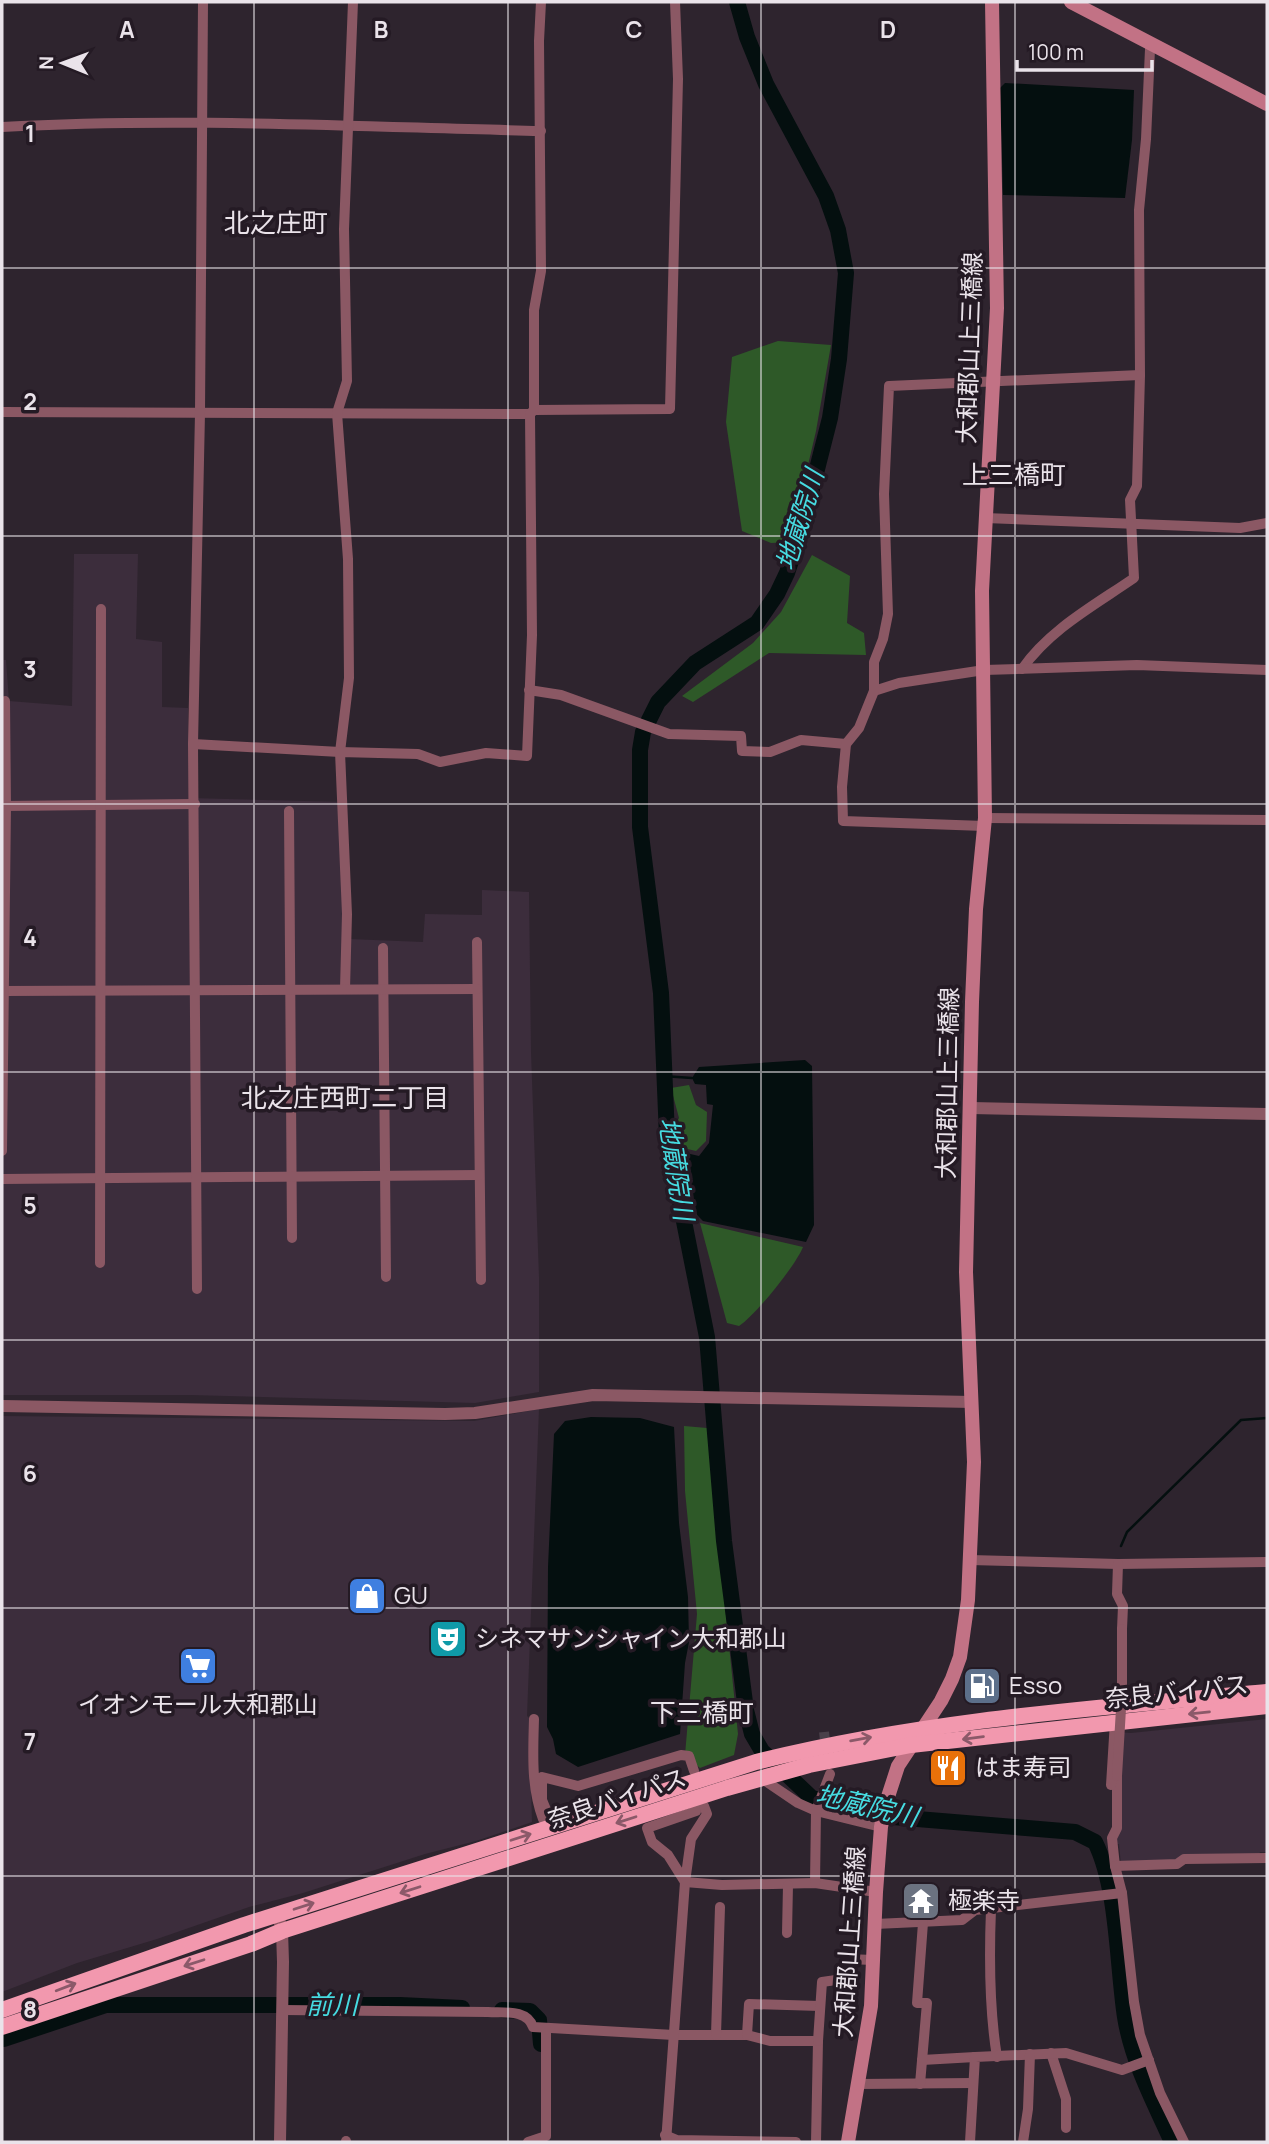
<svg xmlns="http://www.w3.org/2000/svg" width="1269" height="2144" font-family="Manrope,'Noto Sans JP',sans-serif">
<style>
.built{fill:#3c2d3c}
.green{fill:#2e5928}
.water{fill:#040f0f}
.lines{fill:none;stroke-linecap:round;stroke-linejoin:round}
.stream{stroke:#040f0f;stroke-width:2.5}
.river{stroke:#040f0f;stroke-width:16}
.minor-tunnel{stroke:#4a414a;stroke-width:10;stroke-dasharray:10 5;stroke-linecap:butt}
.minor{stroke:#8b5864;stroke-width:10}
.tertiary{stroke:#8b5864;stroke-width:12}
.secondary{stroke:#c27285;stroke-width:14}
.trunk{stroke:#f298ae;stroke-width:16}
.minor-bridge{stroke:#8b5864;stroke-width:10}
.oneway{stroke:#8b5969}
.grid{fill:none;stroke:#eae3ea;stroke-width:2;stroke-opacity:0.55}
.labels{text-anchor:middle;stroke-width:7;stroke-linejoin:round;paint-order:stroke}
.street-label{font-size:24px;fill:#eae3ea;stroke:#241a24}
.poi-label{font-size:24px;fill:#eae3ea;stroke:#241a24;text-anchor:start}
.neighbourhood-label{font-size:26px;fill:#eae3ea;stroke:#241a24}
.water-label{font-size:26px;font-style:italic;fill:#46dbe1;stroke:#241a24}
.grid-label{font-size:23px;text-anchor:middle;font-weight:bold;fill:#eae3ea;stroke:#241a24;stroke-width:7;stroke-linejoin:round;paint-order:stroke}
</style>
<rect width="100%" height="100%" fill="#2e242e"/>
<g class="built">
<polygon points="74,554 138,554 136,639 162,642 162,707 188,708 189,798 346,802 349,939 423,942 425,914 482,915 482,890 529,892 531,1052 539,1277 539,1392 475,1403 190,1395 2,1395 2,660 6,660 9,701 72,706"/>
<polygon points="539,1409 527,1716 529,1718 532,1822 476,1841 425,1854 303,1893 249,1907 157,1939 77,1963 2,1992 2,1416 474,1421"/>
<polygon points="1267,1719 1267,1852 1260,1852 1258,1856 1178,1863 1121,1864 1119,1844 1114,1844 1117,1732 1131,1733"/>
</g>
<g class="green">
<polygon points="778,341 831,345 816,431 790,542 771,543 742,531 726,422 732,357"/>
<polygon points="812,555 850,576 847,623 864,633 866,655 769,653 693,702 682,696 753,643 781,612"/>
<polygon points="689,1085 696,1105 707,1112 706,1141 696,1151 679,1147 676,1123 679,1118 671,1088"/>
<path d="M700,1223l103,24c-7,18 -48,69 -64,79l-12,-3z"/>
<polygon points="684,1426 707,1428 738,1734 734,1755 700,1768 685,1755 697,1614 685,1491"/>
</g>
<g class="water">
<polygon points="1005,83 1134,90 1132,140 1125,198 1003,195 1000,88"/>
<polygon points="805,1060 812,1066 814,1225 806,1242 703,1221 697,1215 685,1157 686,1153 699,1156 709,1143 713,1105 707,1104 706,1085 695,1084 692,1078 699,1067"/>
<polygon points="591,1417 640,1418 674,1427 679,1523 688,1597 689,1642 685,1663 680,1734 578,1767 556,1754 553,1739 547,1727 548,1567 554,1434 565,1421"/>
</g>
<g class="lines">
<g class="stream">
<polyline points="663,1076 692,1078"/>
<polyline points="1121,1546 1127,1532 1241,1420 1267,1418"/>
</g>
<g class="river">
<path d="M737,2l10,35 19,47 60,112 12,34 8,43 -7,86 -9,59 -28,110 -15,45 -10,21 -20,29 -62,40 -37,39 -15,30 -3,18v77l21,166 6,143 40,201 17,204 22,169 6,24 10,17 50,47 55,16 26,3 182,15 20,10c23,46 22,123 30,175 7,44 29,85 47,125"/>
<polyline points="502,2010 530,2011 539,2020 541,2044"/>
<polyline points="4,2039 106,2005 400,2005 462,2008"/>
</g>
<polyline class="minor-tunnel" points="824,1732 826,1749"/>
<g class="minor">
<path d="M2,127c179,-10 360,0 539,4"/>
<polyline points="534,410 670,409 678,79 675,2"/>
<polyline points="2,412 530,414"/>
<polyline points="985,518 1240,528 1267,523"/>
<path d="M1022,669c28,-40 73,-64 112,-91l-4,-78 7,-14 3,-111 -1,-165 7,-71 4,-90 2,-5"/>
<polyline points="529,690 561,695 669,734 741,736 742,751 770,752 801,740 846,744"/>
<polyline points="874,691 899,683 984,670 1137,665 1267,670"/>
<polyline points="193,744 340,752 349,678 348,559 337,413 347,381 344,229 353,2"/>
<polyline points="3,806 195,804"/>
<polyline points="289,811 292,1238"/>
<polyline points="985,818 1267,820"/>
<polyline points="984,826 843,821 842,787 846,744 859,728 874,691 874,662 883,639 888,614 884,494 889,386 1140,375"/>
<polyline points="477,942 481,1280"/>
<polyline points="383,948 386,1277"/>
<polyline points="345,989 347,914 340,752 418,754 440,762 486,753 527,756 532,635 530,414 534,410 534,310 541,271 539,41 541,2"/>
<polyline points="2,991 477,989"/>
<polyline points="2,1151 6,806 5,701"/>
<polyline points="2,1179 479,1175"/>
<polyline points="100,1263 101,609"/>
<polyline points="197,1289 193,744 200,413 203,2"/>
<polyline points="970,1560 1118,1564 1267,1562"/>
<polyline points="1118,1564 1117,1594 1123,1606 1122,1629"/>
<path d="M534,1719c-1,34 -3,68 9,100l6,-2 -7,-17v-23l36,9 103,-31 8,1 5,15"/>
<polyline points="1117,1776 1117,1828 1112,1838 1115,1866 1122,1893 1134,2002 1140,2035 1160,2093 1184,2142"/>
<polyline points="761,1778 798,1803 816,1811 881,1827"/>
<polyline points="1111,1785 1115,1721"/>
<polyline points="1115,1866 1177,1864 1184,1859 1267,1858"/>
<polyline points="685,1882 722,1885 815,1883 876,1892"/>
<polyline points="685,1882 668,1855 652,1842 647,1828 696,1811 694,1799"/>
<polyline points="815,1883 816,1811 830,1774"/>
<path d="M991,1909c-2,50 -2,99 6,148"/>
<polyline points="875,1924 962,1920 975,1910 1122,1893"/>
<polyline points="787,1933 788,1885"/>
<path d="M282,2010l206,2c16,1 39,-3 45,15l141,8h73l23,6h48l-2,101"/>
<polyline points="716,2035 720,1907"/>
<polyline points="747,2035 749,2004 820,2006"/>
<polyline points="818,2041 822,1982 843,1979 846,1959 874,1960"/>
<polyline points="1051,2053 1066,2099 1066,2128"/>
<polyline points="922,2060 975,2057"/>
<polyline points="859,2084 973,2083"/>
<polyline points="920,2084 927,2003 917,2003 923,1923"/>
<polyline points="665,2135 677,2140 796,2142"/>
<polyline points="346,2141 346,2142"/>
<polyline points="528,2142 546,2136 546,2028"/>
<polyline points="666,2142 685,1882 691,1839 707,1814 704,1806"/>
<polyline points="970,2142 975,2057 1066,2053 1122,2070 1149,2060"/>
<polyline points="1023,2142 1028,2109 1030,2054"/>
</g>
<g class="tertiary">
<polyline points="971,1108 1267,1114"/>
<polyline points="2,1406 445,1414 475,1413 593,1395 972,1402"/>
<polyline points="278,1915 282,1931 283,1962 280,2142"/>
</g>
<g class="secondary">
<polyline points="1071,2 1267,104"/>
<polyline points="848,2142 871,2006 876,1892 881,1827 885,1806 898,1766 941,1701 952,1679 960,1657 968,1600 974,1462 966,1272 972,1002 976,909 985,818 982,591 997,308 992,2"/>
</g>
<g class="trunk">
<path d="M2,2010l242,-85 512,-163c168,-42 339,-54 511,-70"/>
<polyline points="2,2027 251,1944 282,1931 727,1788 809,1765 911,1745 1267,1706"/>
</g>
<polyline class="minor-bridge" points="1117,1776 1122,1692 1122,1629"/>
</g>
<defs><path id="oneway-shaft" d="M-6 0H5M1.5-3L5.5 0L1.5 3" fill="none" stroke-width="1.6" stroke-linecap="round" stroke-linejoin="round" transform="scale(1.75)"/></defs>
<g class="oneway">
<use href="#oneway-shaft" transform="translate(1199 1713) rotate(174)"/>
<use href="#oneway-shaft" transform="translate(973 1738) rotate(173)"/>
<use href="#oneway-shaft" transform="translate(861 1739) rotate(-10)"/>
<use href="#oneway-shaft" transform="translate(626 1820) rotate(162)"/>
<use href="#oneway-shaft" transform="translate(521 1837) rotate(-18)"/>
<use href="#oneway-shaft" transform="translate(410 1890) rotate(162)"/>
<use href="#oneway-shaft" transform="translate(304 1906) rotate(-18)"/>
<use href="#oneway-shaft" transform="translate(194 1963) rotate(162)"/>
<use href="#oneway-shaft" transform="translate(66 1987) rotate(-21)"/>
</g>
<path class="grid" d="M254,2v2140M508,2v2140M761,2v2140M1015,2v2140M2,268h1265M2,536h1265M2,804h1265M2,1072h1265M2,1340h1265M2,1608h1265M2,1876h1265"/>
<defs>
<symbol id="shop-square" viewBox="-11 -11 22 22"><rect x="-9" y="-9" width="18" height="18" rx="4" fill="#3f7fe0" stroke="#241a24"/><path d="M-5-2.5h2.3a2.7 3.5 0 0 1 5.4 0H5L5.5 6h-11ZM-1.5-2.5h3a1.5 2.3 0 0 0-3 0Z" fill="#fff"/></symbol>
<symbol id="theatre-square" viewBox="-11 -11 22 22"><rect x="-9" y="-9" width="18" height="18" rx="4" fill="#0f9aa8" stroke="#241a24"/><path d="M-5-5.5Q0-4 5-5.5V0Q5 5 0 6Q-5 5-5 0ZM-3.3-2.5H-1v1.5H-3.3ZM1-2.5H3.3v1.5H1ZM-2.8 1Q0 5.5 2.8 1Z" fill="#fff"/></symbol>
<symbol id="supermarket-square" viewBox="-11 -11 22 22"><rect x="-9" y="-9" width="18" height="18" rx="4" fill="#3f7fe0" stroke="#241a24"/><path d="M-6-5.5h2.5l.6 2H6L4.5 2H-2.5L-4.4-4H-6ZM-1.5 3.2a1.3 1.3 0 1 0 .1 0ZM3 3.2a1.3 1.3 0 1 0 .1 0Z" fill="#fff"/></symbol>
<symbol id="fuel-square" viewBox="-11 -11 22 22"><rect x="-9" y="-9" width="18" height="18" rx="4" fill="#5c6f8a" stroke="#241a24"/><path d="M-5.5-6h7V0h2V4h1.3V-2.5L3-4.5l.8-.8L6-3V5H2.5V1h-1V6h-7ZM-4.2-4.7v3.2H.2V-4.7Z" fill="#fff"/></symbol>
<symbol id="restaurant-square" viewBox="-11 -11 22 22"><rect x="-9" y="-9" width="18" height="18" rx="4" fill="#e8710a" stroke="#241a24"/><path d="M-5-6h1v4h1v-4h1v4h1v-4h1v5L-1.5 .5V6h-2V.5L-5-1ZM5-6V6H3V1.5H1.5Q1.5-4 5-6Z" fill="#fff"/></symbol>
<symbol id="temple-square" viewBox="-11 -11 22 22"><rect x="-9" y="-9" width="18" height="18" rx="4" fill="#6b7280" stroke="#241a24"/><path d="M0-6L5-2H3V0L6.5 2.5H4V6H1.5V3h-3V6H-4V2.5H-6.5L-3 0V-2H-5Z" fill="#fff"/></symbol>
</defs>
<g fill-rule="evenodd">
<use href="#shop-square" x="345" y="1574" width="44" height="44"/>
<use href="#theatre-square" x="426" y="1617" width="44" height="44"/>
<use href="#supermarket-square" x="176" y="1644" width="44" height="44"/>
<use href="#fuel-square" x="960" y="1664" width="44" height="44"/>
<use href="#restaurant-square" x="926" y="1746" width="44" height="44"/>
<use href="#temple-square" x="899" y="1879" width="44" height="44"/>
</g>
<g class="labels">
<g class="street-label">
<text transform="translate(970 348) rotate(-88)" y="8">大和郡山上三橋線</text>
<text transform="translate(948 1083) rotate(-89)" y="8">大和郡山上三橋線</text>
<text transform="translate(1177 1692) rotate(-6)" y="8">奈良バイパス</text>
<text transform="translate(617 1799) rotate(-18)" y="8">奈良バイパス</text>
<text transform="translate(850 1942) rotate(-86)" y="8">大和郡山上三橋線</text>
</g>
<g class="poi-label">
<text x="394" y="1604">GU</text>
<text x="475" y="1647">シネマサンシャイン大和郡山</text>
<text x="1009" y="1694">Esso</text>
<text x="198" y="1713" text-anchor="middle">イオンモール大和郡山</text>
<text x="975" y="1776">はま寿司</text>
<text x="948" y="1909">極楽寺</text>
</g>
<g class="neighbourhood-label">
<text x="276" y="232">北之庄町</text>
<text x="1014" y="484">上三橋町</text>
<text x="345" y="1107">北之庄西町二丁目</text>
<text x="702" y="1722">下三橋町</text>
</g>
<g class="water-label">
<text transform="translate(800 520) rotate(-73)" y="9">地蔵院川</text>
<text transform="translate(676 1169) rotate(81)" y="9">地蔵院川</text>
<text transform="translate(867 1806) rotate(13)" y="9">地蔵院川</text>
<text x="332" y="2014">前川</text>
</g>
</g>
<g class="grid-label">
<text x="127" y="38">A</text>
<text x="381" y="38">B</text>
<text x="634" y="38">C</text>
<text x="888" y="38">D</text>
<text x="30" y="142">1</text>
<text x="30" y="410">2</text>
<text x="30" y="678">3</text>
<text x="30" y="946">4</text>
<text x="30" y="1214">5</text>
<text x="30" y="1482">6</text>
<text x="30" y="1750">7</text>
<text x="30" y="2018">8</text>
</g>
<rect width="1269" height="2144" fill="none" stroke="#eae3ea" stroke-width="7"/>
<g transform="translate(63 63) rotate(271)" stroke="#241a24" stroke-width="5" paint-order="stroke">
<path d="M0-5L12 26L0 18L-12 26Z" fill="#eae3ea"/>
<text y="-10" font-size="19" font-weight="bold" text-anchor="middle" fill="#eae3ea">N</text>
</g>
<path d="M1017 60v10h135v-10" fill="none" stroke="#eae3ea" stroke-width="3.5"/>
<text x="1028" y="60" font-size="21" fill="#eae3ea" stroke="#241a24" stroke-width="5" paint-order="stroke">100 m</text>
</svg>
